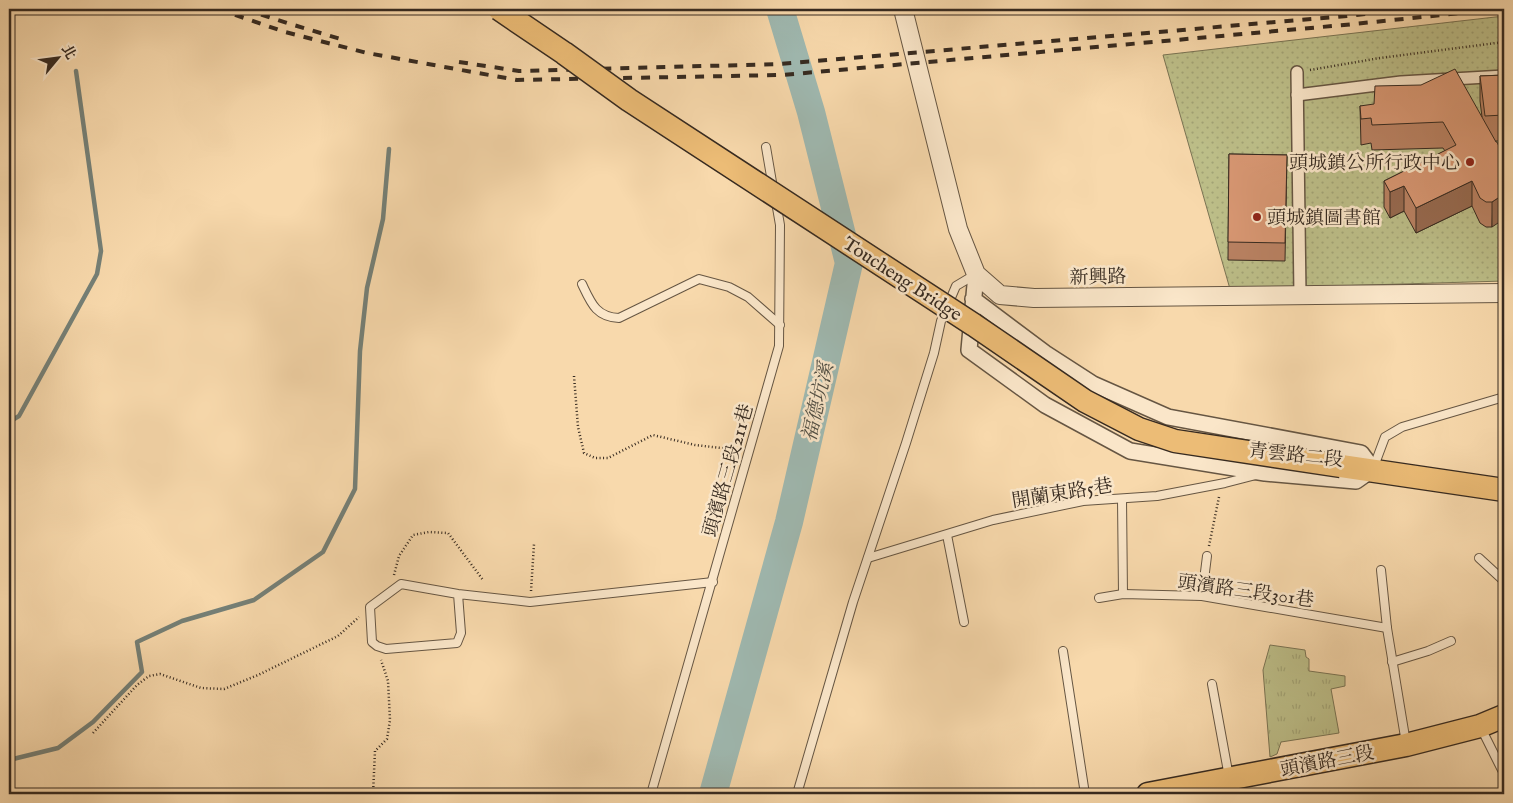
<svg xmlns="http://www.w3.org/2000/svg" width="1513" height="803" font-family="'IM FELL English','Noto Serif TC',serif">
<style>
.grass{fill:url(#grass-tufts);stroke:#7a7454}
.park{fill:url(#park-dots);stroke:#7a7454}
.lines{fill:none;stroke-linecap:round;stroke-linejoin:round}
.stream{stroke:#758077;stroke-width:4.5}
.river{stroke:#9fb9b1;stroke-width:28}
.service-casing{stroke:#665643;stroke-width:10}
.pedestrian-casing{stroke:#665643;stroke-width:14}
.minor-casing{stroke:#665643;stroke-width:18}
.tertiary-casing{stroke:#665643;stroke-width:20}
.primary-casing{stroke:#362a20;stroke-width:25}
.path{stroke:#362a20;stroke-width:2.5;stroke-dasharray:1 2.5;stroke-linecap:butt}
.service{stroke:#fae6c9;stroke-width:8}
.pedestrian{stroke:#fae6c9;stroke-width:11}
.minor{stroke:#fae6c9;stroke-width:15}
.tertiary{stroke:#fae6c9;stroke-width:18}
.primary{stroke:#ecbc76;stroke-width:22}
.rail{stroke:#362a20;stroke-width:4;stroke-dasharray:9 9;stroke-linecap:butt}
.primary-bridge-casing{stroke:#362a20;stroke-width:25;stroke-linecap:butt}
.primary-bridge{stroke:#ecbc76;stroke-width:22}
.wall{fill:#ba8263;stroke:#362a20}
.shaded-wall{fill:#976a50;stroke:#362a20}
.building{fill:#d89773;stroke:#362a20}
.poi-dot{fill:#8f2418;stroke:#fae6c9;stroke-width:2}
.labels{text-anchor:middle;stroke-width:5;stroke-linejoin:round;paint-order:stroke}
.poi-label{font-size:19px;fill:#362a20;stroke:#fae6c9;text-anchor:end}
.street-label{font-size:19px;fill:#362a20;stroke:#fae6c9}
.water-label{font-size:20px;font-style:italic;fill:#504e44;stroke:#fae6c9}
</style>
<defs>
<pattern id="grass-tufts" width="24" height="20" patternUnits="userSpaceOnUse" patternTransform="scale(1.25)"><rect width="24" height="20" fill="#bdbf89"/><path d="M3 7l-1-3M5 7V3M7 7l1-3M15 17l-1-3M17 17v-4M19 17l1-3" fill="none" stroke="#a3a476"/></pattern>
<pattern id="park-dots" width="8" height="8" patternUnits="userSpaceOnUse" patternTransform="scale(1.25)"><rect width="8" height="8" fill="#bdbf89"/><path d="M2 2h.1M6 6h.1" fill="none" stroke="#a3a476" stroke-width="1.8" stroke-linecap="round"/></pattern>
</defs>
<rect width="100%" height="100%" fill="#f8d9ac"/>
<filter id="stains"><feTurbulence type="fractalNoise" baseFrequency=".004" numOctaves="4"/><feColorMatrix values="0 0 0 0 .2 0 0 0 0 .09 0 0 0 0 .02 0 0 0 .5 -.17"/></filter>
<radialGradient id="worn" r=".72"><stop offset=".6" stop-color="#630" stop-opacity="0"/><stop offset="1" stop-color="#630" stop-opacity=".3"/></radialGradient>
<polygon class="grass" points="1270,645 1305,650 1306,657 1309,659 1309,671 1345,676 1345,686 1331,689 1339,733 1281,742 1277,754 1270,757 1263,670"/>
<polygon class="park" points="1504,16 1504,281 1230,289 1163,55"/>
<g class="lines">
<g class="stream">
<polyline points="9,422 19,416 97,274 101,251 76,71"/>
<polyline points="9,760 58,748 93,722 142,672 137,642 182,621 254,600 323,552 355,489 360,351 367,288 383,219 389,149"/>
</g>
<polyline class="river" points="713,794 789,522 849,263 811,112 780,9"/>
<defs>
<g id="service">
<polyline points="1044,9 1045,10"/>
<polyline points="766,147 773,188"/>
<path d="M582,284c9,19 14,33 37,34l80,-39 30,8 19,10 32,28"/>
<polyline points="1373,469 1385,437 1402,427 1504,397"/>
<polyline points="1122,499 1123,594"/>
<polyline points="947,535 964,622"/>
<polyline points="868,558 993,520 1083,501 1157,496 1225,483 1256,475"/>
<polyline points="1479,558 1504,581"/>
<polyline points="1381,570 1387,628 1406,743"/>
<polyline points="458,594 461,633 457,643 386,649 377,646 372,642 370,607 401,584 458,594 530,602 713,582"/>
<polyline points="1202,596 1207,556"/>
<polyline points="1099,598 1123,594 1202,596 1387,628"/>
<polyline points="1063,651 1085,794"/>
<polyline points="1392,662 1428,651 1451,641"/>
<polyline points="1212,684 1229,777"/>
<polyline points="1481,728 1502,770"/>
<polyline points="651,794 779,346 780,225 776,202"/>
<polyline points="797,794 853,602 906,443 934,353 941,321 956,286 976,274"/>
</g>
<g id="pedestrian">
<polyline points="1297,72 1300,295"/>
<polyline points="1297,95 1401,82 1504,76"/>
</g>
<polyline id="minor" points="973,299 1045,353 1093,384 1168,417 1361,453 1373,469 1356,481 1265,473 1130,451 1045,405 969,350 976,274"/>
<polyline id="tertiary" points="903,9 958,229 976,274 1000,295 1034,298 1504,293"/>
<g id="primary">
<polyline points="1341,466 1504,490"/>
<polyline points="1148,794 1406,745 1480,726 1504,716"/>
</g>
</defs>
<use href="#service" class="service-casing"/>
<use href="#pedestrian" class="pedestrian-casing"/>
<use href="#minor" class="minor-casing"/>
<use href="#tertiary" class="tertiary-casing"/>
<use href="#primary" class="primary-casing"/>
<g class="path">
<polyline points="1310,70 1380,58 1504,42"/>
<polyline points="574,376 578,427 584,453 595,458 608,458 653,435 695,445 730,449 739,452"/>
<polyline points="1209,546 1219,497 1221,496"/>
<polyline points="394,575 399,556 413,535 429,532 448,533 483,580"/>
<polyline points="531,591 534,544"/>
<polyline points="93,733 137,685 149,676 160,674 201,688 224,689 258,675 338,636 359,617"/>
<polyline points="373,794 375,751 387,739 390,720 388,681 381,660"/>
</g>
<use href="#service" class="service"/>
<use href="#pedestrian" class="pedestrian"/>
<use href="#minor" class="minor"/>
<use href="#tertiary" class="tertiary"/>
<use href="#primary" class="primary"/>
<g class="rail">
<polyline points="218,9 285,32 367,53 517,80 782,75 1344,25 1500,9"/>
<polyline points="244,9 287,23 344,40"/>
<polyline points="459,62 519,71 780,64 1347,16 1408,9"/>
</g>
<defs>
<polyline id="primary-bridge" points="499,9 564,53 629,100 974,325 1085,401 1139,429 1175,441 1341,466"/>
</defs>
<use href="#primary-bridge" class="primary-bridge-casing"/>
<use href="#primary-bridge" class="primary-bridge"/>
</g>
<g class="wall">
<polygon points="1504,75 1504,141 1495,141 1492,227 1486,227 1480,223 1472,206 1416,233 1404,211 1390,218 1384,207 1384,181 1445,151 1443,148 1372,150 1371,143 1361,145 1360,106 1482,117 1480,101 1480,76"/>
<polygon points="1229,154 1287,155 1285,261 1228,260"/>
</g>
<g class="shaded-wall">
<polygon points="1472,181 1472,206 1416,233 1416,208"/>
<polygon points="1404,186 1404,211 1390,218 1390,192"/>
<polygon points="1504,194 1504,219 1492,227 1492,202"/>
</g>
<g class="building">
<polygon points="1455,69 1496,142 1497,142 1504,158 1504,194 1492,202 1486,202 1480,198 1472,181 1416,208 1404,186 1390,192 1384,181 1456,145 1443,122 1372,125 1371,118 1361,119 1360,106 1374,104 1375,86 1421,85"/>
<polygon points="1504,75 1504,115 1485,116 1480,76"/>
<polygon points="1229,154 1287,155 1285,243 1228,242"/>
</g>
<g class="poi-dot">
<circle cx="1470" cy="162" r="5"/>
<circle cx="1257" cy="217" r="5"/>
</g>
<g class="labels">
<g class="poi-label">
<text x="1460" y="169">頭城鎮公所行政中心</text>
<text x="1267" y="224" text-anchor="start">頭城鎮圖書館</text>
</g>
<g class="street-label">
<text transform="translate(1098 276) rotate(-1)" y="7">新興路</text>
<text transform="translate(903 278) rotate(33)" y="7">Toucheng Bridge</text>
<text transform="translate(1296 454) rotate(6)" y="7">青雲路二段</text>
<text transform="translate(727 470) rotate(-74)" y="7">頭濱路三段211巷</text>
<text transform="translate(1062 492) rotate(-9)" y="7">開蘭東路5巷</text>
<text transform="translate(1246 590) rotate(8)" y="7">頭濱路三段301巷</text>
<text transform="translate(1327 760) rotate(-11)" y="7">頭濱路三段</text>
</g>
<g class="water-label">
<text transform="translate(817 402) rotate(-77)" y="7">福德坑溪</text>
</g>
</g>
<rect width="1513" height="803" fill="none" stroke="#f8d9ac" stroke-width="30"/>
<rect x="10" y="10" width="1493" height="783" fill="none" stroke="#362a20" stroke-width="2.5"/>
<rect x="15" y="15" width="1483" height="773" fill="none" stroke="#362a20"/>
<g transform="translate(58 58) rotate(61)" stroke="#fae6c9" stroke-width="4" paint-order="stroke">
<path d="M0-4L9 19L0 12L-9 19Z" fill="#362a20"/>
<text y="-8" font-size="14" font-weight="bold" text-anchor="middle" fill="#362a20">北</text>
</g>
<rect width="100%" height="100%" filter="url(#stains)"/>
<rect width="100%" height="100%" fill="url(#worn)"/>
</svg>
